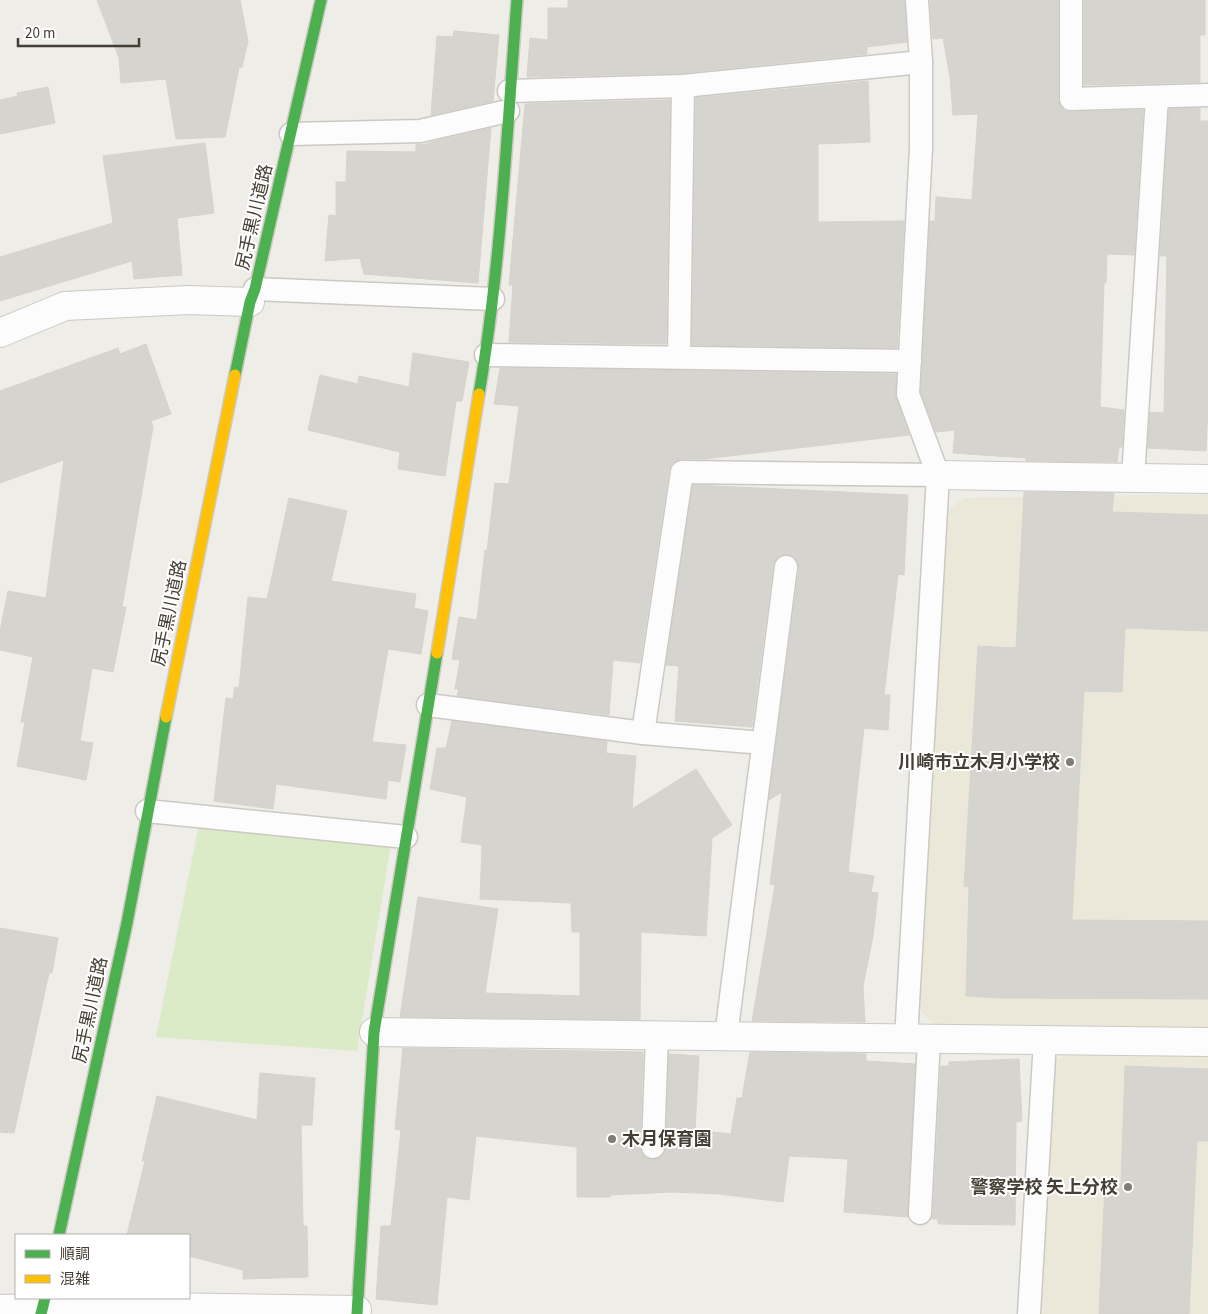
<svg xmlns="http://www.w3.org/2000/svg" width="1208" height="1314" font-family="'Source Sans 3','Noto Sans JP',sans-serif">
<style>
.education{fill:#ece8d9}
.green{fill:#dbeac7}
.building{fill:#d6d4cf;stroke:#d6d3cd}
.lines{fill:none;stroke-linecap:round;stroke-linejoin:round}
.lane-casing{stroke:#cbc9c3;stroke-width:25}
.street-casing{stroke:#cbc9c3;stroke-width:30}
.fast-casing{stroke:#cecabf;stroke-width:14}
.slow-casing{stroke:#cecabf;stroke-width:14}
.lane{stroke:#fcfcfc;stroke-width:22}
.street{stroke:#fcfcfc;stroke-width:28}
.fast{stroke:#4caf50;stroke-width:11}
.slow{stroke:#ffc107;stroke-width:11}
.poi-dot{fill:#807b73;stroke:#fff;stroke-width:2}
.labels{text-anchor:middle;stroke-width:4;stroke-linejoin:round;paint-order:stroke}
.street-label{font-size:18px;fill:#443e34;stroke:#fff}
.poi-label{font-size:18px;font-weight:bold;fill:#443e34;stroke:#fff;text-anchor:end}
</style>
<rect width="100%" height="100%" fill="#eeede8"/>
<g class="education">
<polygon points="1133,495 1208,495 1208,1027 935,1026 920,1010 945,513 964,498"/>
<polygon points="1070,1054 1208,1056 1208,1314 1042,1314 1054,1060"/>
</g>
<polygon class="green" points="199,825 391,844 357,1051 156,1037"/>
<g class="building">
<polygon points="97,0 240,0 248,41 242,67 239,68 225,137 176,139 166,79 121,83 119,58"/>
<polygon points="568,0 904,0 907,42 867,47 867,54 682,73 527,77 530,38 548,40 548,8 568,8"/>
<polygon points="930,0 1058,0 1058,99 1060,106 1065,111 1071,112 1143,110 1134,255 1107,254 1106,283 1104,283 1100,407 1124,410 1122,447 1119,447 1117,462 1026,461 1026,458 953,453 955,430 936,432 921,392 930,221 935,221 936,197 972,200 978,114 953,115 950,77 943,38 933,39"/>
<polygon points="1084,0 1205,0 1205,35 1200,35 1200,82 1084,85"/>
<polygon points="454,31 499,35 493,101 431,115 437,36 453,37"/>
<polygon points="868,81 870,142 818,144 818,222 904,221 897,348 692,345 696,98"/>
<polygon points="48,87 55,123 0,134 0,100 18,96 17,93"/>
<polygon points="670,100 666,344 509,342 513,285 509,285 525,104"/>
<polygon points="1200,108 1200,121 1208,121 1208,407 1206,451 1148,448 1150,412 1164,413 1167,256 1160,256 1169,109"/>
<polygon points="491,128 478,283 364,274 360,258 325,261 329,215 336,216 336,182 346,182 347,151 416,152 416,145 428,144 428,143"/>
<polygon points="205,143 214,213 177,218 182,275 134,279 132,261 0,301 0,257 113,223 103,156"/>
<polygon points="146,344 171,414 151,421 153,427 122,607 126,607 113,672 92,668 80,741 93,743 86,780 17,766 25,722 21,722 33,657 0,650 0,631 8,591 46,598 64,460 0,483 0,391 118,348 120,354"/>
<polygon points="413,353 469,362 462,401 456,401 445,476 398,469 400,452 308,430 320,375 358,384 359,376 409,387"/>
<polygon points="500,368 896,374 896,398 909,435 704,459 682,459 676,461 671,465 669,470 640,663 613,660 609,715 457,696 459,689 455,689 460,660 452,659 459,617 477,620 485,550 487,551 495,483 509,484 519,406 494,404"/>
<polygon points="693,485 908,495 904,575 898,574 884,695 890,695 888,730 864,728 848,872 874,876 871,892 878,893 873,936 863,986 865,1022 752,1021 775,885 770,884 782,792 769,800 799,568 798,562 794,557 788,554 781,555 776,559 773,565 752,727 675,721 679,666 666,665"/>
<polygon points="1024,492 1114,493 1112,512 1208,515 1208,631 1125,628 1122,692 1084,691 1072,920 1208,921 1208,999 1002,998 966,996 969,887 964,886 978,646 1016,648"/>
<polygon points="289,498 347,511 331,581 416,594 414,608 428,611 421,654 388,649 372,742 406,745 400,782 388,780 386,799 276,784 273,809 214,801 226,698 233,699 235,687 239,688 248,597 267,599"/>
<polygon points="452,721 607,741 606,753 636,756 632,809 696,769 732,825 712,838 706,936 641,932 640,1020 400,1017 418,897 498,909 485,993 580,996 580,932 572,932 571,903 480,899 482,845 461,842 467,797 430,789 437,748 446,748"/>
<polygon points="0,928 58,938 52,973 49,973 14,1133 0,1132"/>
<polygon points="403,1048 643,1052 640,1147 642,1154 646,1158 653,1160 660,1158 664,1154 666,1148 669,1054 699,1056 695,1130 731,1134 737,1098 742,1098 750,1052 866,1054 866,1061 915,1064 908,1217 844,1212 848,1159 789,1156 783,1202 719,1194 673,1192 610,1195 610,1197 577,1197 577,1147 476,1136 469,1200 447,1197 437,1305 376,1299 381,1226 391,1226 401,1130 395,1129"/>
<polygon points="1019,1059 1022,1121 1016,1122 1015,1225 938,1224 938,1219 932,1219 933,1214 941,1066 949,1066 949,1062"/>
<polygon points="1125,1066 1208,1069 1208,1141 1197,1141 1189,1314 1099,1314 1105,1184 1121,1185"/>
<polygon points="260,1073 315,1078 312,1125 301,1125 303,1226 307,1226 308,1277 243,1279 243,1270 189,1256 189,1235 127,1235 145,1161 142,1161 157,1096 257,1120"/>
</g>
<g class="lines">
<defs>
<g id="lane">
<polyline points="917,0 921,62"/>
<polyline points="1071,0 1071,99 1208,95"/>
<polyline points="509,91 683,86 921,62 921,148 908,394 938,475 906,1039"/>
<polyline points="291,134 420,131 508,111"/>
<polyline points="255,289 493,299"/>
<polyline points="486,355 910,361"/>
<polyline points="679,357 683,86"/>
<polyline points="1133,478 1157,97"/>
<polyline points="428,705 643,733 763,743"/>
<polyline points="643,733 682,472 938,475"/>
<polyline points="147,811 406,837"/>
<polyline points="726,1036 786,567"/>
<polyline points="653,1147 657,1035"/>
<polyline points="920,1213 929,1039"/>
<polyline points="1029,1314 1045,1040"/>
</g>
<g id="street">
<polyline points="0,333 65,306 189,300 250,302"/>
<polyline points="938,475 1208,479"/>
<polyline points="374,1032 1208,1042"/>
<polyline points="0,1309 98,1306 357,1310"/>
</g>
<g id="fast">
<polyline points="235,375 250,302 255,289 321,0"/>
<path d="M479,394c22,-129 28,-263 38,-394"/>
<polyline points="59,1235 127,923 166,717"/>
<polyline points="41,1314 45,1298"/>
<polyline points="357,1314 374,1032 437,653"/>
</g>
<g id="slow">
<polyline points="437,653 479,394"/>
<polyline points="166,717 235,375"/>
</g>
</defs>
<use href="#lane" class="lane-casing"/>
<use href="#street" class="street-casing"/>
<use href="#fast" class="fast-casing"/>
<use href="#slow" class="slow-casing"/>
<use href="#lane" class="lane"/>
<use href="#street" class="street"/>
<use href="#fast" class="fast"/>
<use href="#slow" class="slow"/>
</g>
<g class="poi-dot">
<circle cx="1070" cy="762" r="5"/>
<circle cx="612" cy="1139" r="5"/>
<circle cx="1128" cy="1187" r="5"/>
</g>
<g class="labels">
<g class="street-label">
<text transform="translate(254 217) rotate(-77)" y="6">尻手黒川道路</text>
<text transform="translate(169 613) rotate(-78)" y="6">尻手黒川道路</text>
<text transform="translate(90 1010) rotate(-78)" y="6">尻手黒川道路</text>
</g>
<g class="poi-label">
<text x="1060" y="768">川崎市立木月小学校</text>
<text x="622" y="1145" text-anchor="start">木月保育園</text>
<text x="1118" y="1193">警察学校 矢上分校</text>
</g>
</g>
<rect x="15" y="1234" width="175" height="65" fill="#ffffff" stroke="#b4b2ae"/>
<rect x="25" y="1250" width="25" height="8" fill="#4caf50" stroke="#b4b2ae"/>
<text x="60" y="1259" font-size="15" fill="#443e34">順調</text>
<rect x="25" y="1275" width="25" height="8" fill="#ffc107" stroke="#b4b2ae"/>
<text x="60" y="1284" font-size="15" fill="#443e34">混雑</text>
<path d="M18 38v8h121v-8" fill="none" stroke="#443e34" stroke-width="2.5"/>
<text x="25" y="38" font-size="15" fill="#443e34" stroke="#ffffff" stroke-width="4" paint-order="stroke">20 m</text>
</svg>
